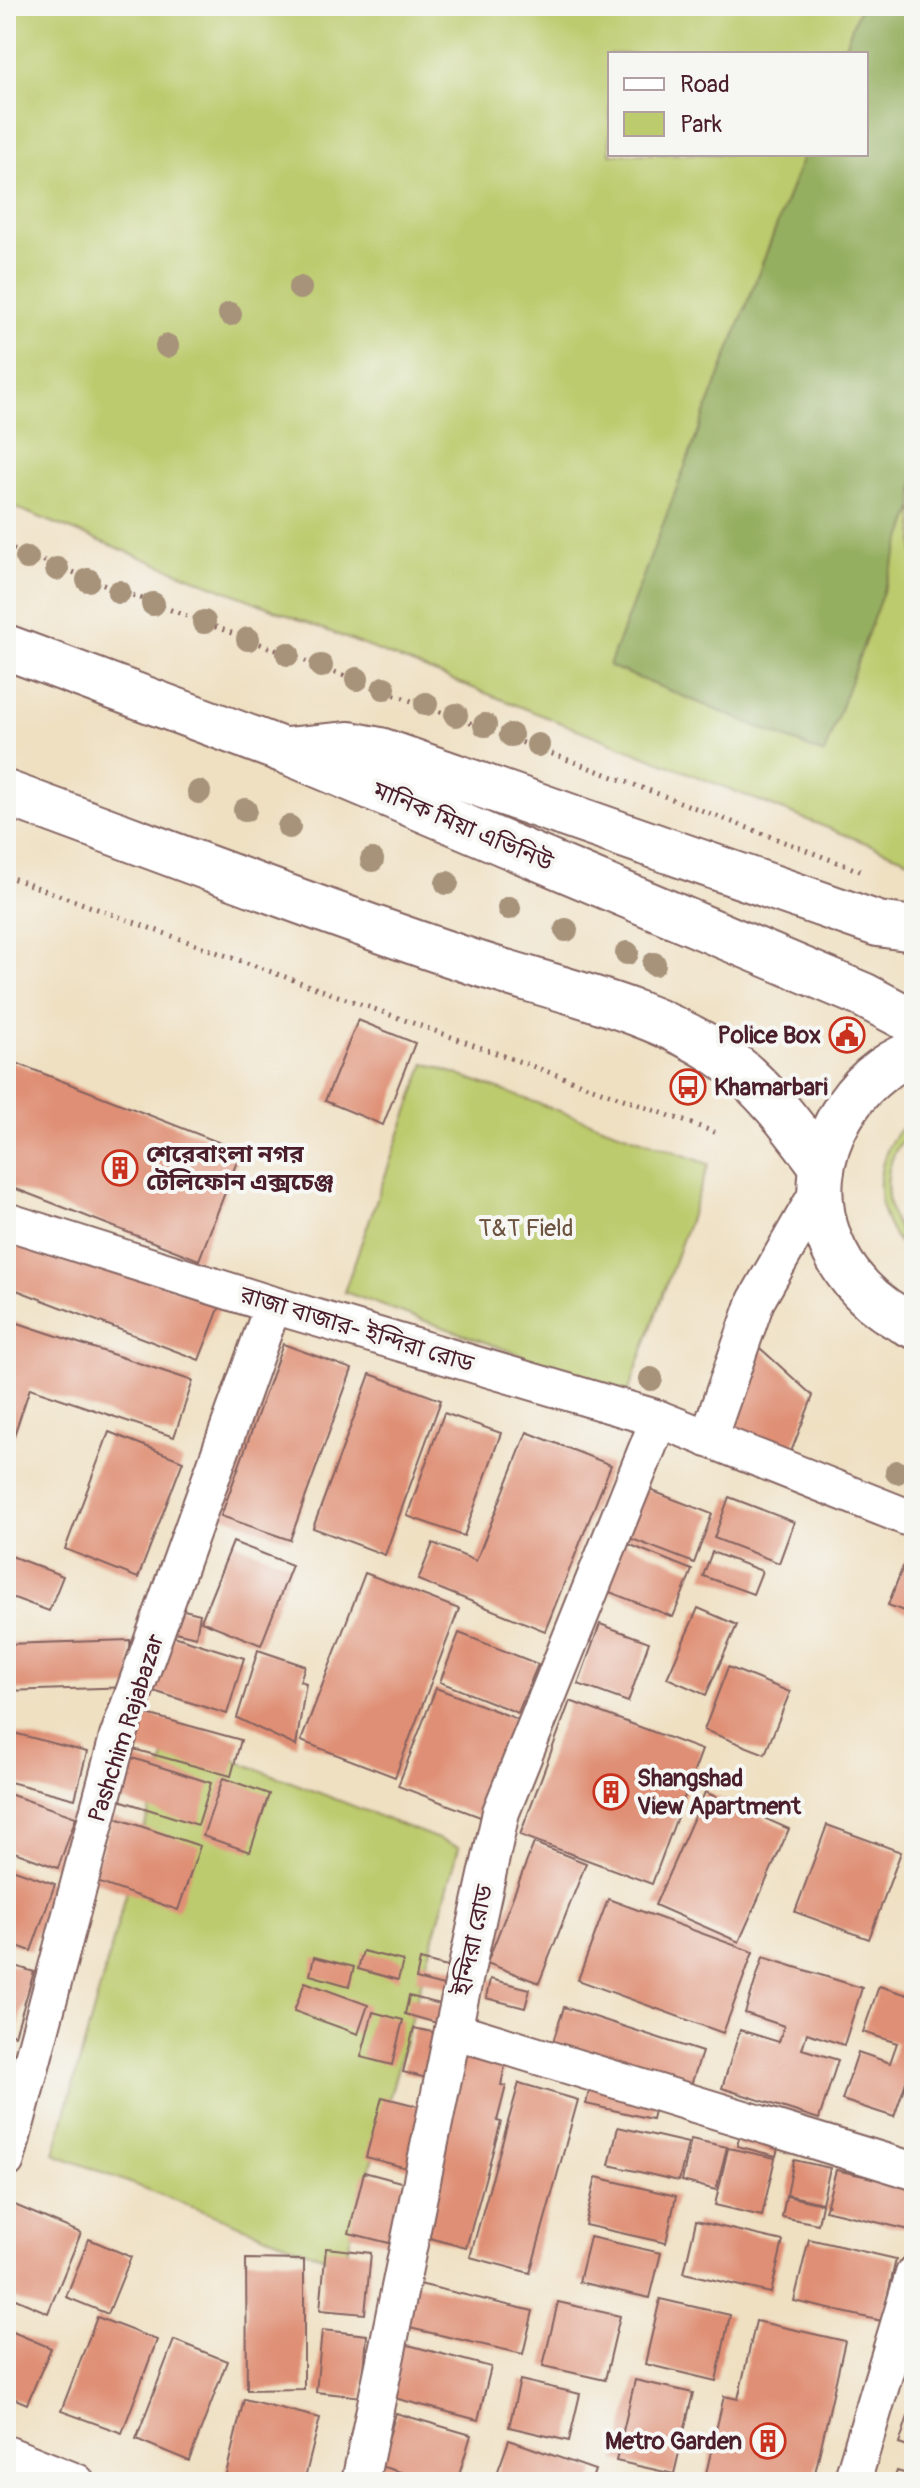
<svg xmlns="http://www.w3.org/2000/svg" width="920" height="2488" font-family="Pangolin,'Noto Sans Bengali',sans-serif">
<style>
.green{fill:#bccb6d;stroke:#83754c;stroke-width:2;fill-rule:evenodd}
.forest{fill:#95af60;stroke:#706746;stroke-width:2}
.building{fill:#df8f74}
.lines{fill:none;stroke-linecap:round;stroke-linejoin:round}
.street-casing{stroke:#846360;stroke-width:40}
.highway-casing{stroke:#846360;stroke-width:48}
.path{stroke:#846360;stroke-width:5;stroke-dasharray:2 6;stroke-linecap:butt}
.street{stroke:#fff;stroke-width:36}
.highway{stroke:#fff;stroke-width:44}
.tree{fill:#a7927a}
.labels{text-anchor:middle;stroke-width:8;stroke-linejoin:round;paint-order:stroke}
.street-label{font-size:24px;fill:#4a1f2b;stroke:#f6f6f2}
.poi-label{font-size:24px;font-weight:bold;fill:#4a1f2b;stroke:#f6f6f2;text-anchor:start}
.park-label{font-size:24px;fill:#6c533f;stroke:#f6f6f2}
</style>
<rect width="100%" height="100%" fill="#f6f6f2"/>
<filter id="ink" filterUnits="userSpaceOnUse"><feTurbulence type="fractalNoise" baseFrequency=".0125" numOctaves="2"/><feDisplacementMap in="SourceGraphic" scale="16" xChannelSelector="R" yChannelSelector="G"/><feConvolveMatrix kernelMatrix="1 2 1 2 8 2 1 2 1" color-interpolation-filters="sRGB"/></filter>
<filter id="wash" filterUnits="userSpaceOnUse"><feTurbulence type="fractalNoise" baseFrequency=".006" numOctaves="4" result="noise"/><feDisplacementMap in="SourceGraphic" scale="32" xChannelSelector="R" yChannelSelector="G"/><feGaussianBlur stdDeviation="1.8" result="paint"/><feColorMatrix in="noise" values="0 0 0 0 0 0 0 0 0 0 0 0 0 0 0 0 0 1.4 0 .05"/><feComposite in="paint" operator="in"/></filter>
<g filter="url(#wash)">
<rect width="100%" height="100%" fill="#efe0c2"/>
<g class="green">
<path d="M6,6h908v856l-908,-358zM610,54h256v100h-256z"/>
<polygon points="425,1063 709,1164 628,1393 344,1292"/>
<path d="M914,1117c0,15 -12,21 -18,33 -13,24 -11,59 4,81 4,5 10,10 14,14v12c-7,-7 -16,-14 -21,-23 -23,-36 -16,-92 21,-117z"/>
<polygon points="170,1735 459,1847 343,2265 54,2154"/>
</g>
<polygon class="forest" points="860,6 914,6 914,506 824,754 609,666 804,154 866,154 866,54 842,54"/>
<g id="blocks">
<g class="building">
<polygon points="358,1020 415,1043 383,1125 325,1101"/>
<polygon points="6,1059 241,1151 199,1260 6,1185"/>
<polygon points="16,1228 220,1306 199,1360 6,1286 6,1252"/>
<polygon points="6,1319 193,1381 174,1437 30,1388 6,1459"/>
<polygon points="750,1339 813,1396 785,1467 708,1435"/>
<polygon points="283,1344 352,1369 290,1540 221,1516"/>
<polygon points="370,1374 441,1400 385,1555 313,1528"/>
<polygon points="444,1413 501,1433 464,1536 407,1516"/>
<polygon points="109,1432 183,1461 138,1578 65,1549"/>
<polygon points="527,1432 611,1465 545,1631 418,1580 433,1543 476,1561"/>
<polygon points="637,1485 712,1514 694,1563 619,1534"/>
<polygon points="729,1497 794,1522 779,1563 714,1538"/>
<polygon points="914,1538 914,1615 888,1605"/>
<polygon points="616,1539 692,1570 673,1617 597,1587"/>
<polygon points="233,1542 292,1565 261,1645 201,1621"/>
<polygon points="712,1552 762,1571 753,1594 703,1576"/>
<polygon points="6,1554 63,1576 49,1611 6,1595"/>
<polygon points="365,1573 459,1609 395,1777 301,1741"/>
<polygon points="172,1607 200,1614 196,1637 167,1630"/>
<polygon points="698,1608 737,1625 706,1695 667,1678"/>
<polygon points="600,1624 649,1642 628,1702 578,1684"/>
<polygon points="164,1633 244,1658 227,1714 147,1689"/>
<polygon points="459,1633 538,1664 518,1713 440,1682"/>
<polygon points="130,1640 132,1687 6,1691 6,1644"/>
<polygon points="258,1650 305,1666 300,1681 306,1683 296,1746 237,1718"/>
<polygon points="728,1667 790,1692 765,1754 704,1730"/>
<polygon points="436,1688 520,1720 483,1818 398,1786"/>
<polygon points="570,1701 702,1750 652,1884 520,1835"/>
<polygon points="136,1711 241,1740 231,1776 126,1747"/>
<polygon points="6,1731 87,1752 75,1799 6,1781"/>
<polygon points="126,1756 211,1783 198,1825 113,1798"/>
<polygon points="223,1778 269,1794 250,1852 203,1836"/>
<polygon points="705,1792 789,1829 739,1942 655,1905"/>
<polygon points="6,1793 76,1817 58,1868 6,1849"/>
<polygon points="113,1817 200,1846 178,1910 91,1880"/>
<polygon points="827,1825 901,1852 869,1939 795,1912"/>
<polygon points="534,1843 586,1863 539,1983 487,1963"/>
<polygon points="6,1867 55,1884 31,1951 6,1942"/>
<polygon points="608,1899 753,1952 723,2033 578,1980"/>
<polygon points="363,1951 403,1961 398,1980 358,1969"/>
<polygon points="314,1957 354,1967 349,1986 310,1975"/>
<polygon points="763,1957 862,1988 844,2045 807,2033 802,2049 838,2060 819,2119 722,2088 740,2030 779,2042 784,2026 745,2013"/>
<polygon points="420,1960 459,1970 455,1989 416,1979"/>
<polygon points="6,1963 34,1972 15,2035 6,2032"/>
<polygon points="490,1979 530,1989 525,2008 486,1998"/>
<polygon points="305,1982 368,2005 358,2034 294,2011"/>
<polygon points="879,1986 914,1997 914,2075 909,2073 894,2117 842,2100 858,2052 890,2063 897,2043 863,2032"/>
<polygon points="409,1996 448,2006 444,2025 405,2014"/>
<polygon points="564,2007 702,2052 689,2091 552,2045"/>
<polygon points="373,2012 403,2020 392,2065 361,2057"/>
<polygon points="414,2028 445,2035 434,2080 403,2072"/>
<polygon points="6,2050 23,2056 6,2104"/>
<polygon points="460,2054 506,2062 501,2085 506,2086 497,2121 501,2122 466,2248 423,2236"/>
<polygon points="591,2082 657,2098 652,2119 586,2104"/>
<polygon points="519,2083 578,2100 530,2273 470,2257"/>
<polygon points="382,2097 425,2108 410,2169 366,2157"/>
<polygon points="618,2127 688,2143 679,2181 609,2165"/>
<polygon points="742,2127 781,2137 776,2156 737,2146"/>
<polygon points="691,2139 727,2147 716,2190 682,2181"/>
<polygon points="728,2148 775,2158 762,2216 715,2205"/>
<polygon points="794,2160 830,2168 822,2203 787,2195"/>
<polygon points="836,2170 914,2187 914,2231 825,2210 827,2205 829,2205 827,2204"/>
<polygon points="364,2172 408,2184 393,2244 349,2233"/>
<polygon points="596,2177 676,2196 666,2243 585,2225"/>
<polygon points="786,2196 822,2204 818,2224 782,2217"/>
<polygon points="10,2203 81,2233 48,2313 6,2295 6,2214"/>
<polygon points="696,2221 783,2241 771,2293 684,2273"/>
<polygon points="590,2237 661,2253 650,2298 579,2282"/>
<polygon points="89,2239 131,2257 108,2314 66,2297"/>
<polygon points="809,2239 896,2259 882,2321 794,2301"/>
<polygon points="326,2248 371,2253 365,2314 320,2310"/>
<polygon points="246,2259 304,2260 304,2389 247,2390"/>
<polygon points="415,2283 533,2311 523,2354 405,2327"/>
<polygon points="660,2299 730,2315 716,2381 645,2364"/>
<polygon points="558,2302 620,2316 605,2380 543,2366"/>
<polygon points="97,2317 157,2340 122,2433 61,2411"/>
<polygon points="756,2321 845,2341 813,2482 704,2482 724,2396 738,2399"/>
<polygon points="6,2329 51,2348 27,2404 6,2395"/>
<polygon points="322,2330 367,2335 362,2397 316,2392"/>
<polygon points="174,2340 227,2361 189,2461 136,2439"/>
<polygon points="397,2342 491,2367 478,2420 383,2395"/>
<polygon points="520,2380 580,2394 569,2441 509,2427"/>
<polygon points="635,2380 693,2393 674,2474 616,2461"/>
<polygon points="244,2399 320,2418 304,2482 224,2482"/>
<polygon points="913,2401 914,2401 914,2449 899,2444"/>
<polygon points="396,2413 471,2435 457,2482 434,2482 380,2466"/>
<polygon points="509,2440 595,2470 591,2482 494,2482"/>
<polygon points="897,2471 914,2476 914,2482 893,2482"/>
</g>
</g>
</g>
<g filter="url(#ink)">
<use href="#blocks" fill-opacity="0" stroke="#846360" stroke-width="2"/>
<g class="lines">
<defs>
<g id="street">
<polyline points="6,1221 273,1305 659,1419 914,1520"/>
<polyline points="708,1439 756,1301 820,1189"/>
<polyline points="453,2030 914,2171"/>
<polyline points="6,2160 118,1737 273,1305"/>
<polyline points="6,2454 76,2482"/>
<polyline points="360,2482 453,2030 501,1812 659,1419"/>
<polyline points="852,2482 914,2274"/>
</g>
<g id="highway">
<polyline points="6,647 285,751 863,995 914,1022"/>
<polyline points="288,750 350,744 380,750 878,924 914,929"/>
<path d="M6,793c151,55 302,114 455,165 81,28 196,50 265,101 39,29 67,68 96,107"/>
<path d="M914,1053c-31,11 -57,35 -73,63 -47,81 -10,173 73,210"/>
</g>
</defs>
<use href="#street" class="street-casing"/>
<use href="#highway" class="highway-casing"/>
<g class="path">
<path d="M6,546c285,112 573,216 859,327"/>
<polyline points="6,876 720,1134"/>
</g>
<use href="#street" class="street"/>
<use href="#highway" class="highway"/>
</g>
<g class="tree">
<circle cx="300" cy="288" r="12"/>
<circle cx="230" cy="314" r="12"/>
<circle cx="167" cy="346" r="12"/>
<circle cx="27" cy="558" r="12"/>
<circle cx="57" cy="569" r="12"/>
<circle cx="88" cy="580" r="12"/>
<circle cx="119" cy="592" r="12"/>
<circle cx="153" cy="604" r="12"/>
<circle cx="204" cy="622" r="12"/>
<circle cx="248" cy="639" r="12"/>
<circle cx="288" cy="654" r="12"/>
<circle cx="321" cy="666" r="12"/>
<circle cx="357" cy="679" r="12"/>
<circle cx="384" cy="688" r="12"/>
<circle cx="426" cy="704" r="12"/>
<circle cx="456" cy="715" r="12"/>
<circle cx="485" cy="725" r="12"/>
<circle cx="511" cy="735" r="12"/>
<circle cx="538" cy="745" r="12"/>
<circle cx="199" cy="792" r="12"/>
<circle cx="245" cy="810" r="12"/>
<circle cx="289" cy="827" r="12"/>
<circle cx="372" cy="860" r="12"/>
<circle cx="447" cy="883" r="12"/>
<circle cx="509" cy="908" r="12"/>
<circle cx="566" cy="930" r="12"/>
<circle cx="627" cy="953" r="12"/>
<circle cx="654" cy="964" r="12"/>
<circle cx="651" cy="1379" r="12"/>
<circle cx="897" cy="1472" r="12"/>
</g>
</g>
<defs>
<symbol id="civic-ring" viewBox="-11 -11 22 22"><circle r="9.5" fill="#f6f6f2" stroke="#c8321e" stroke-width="1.5"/><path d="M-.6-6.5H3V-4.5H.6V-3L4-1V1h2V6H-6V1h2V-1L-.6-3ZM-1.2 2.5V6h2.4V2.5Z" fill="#c8321e"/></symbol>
<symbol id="bus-ring" viewBox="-11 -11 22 22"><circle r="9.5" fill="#f6f6f2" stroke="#c8321e" stroke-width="1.5"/><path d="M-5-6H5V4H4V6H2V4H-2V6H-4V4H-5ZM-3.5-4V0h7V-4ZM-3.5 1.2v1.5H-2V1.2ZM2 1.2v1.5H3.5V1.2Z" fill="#c8321e"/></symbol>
<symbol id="building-ring" viewBox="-11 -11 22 22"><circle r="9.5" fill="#f6f6f2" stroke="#c8321e" stroke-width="1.5"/><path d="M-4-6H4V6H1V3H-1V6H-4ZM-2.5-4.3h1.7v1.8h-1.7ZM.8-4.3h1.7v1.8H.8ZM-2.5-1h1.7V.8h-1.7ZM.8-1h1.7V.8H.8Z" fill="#c8321e"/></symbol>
</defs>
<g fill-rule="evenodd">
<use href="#civic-ring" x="827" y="1015" width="40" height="40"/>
<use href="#bus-ring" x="668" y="1067" width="40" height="40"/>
<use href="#building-ring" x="100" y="1148" width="40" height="40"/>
<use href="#building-ring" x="591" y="1772" width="40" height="40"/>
<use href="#building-ring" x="748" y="2421" width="40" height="40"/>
</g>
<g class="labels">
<g class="street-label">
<text transform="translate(463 826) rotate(23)" y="8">মানিক মিয়া এভিনিউ</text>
<text transform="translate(357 1329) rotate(17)" y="8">রাজা বাজার- ইন্দিরা রোড</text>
<text transform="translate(126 1728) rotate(-72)" y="8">Pashchim Rajabazar</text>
<text transform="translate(473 1940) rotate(-78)" y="8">ইন্দিরা রোড</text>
</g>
<g class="poi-label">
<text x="821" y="1043" text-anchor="end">Police Box</text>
<text x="714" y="1095">Khamarbari</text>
<text x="146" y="1162">শেরেবাংলা নগর<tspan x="146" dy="28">টেলিফোন এক্সচেঞ্জ</tspan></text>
<text x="637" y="1786">Shangshad<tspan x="637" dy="28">View Apartment</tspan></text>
<text x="742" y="2449" text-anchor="end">Metro Garden</text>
</g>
<g class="park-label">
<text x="526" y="1236">T&amp;T Field</text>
</g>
</g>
<rect width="920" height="2488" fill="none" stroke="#f6f6f2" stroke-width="32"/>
<rect x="608" y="52" width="260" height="104" fill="#f6f6f2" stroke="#b1a0a2" stroke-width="2"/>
<rect x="624" y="78" width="40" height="12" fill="#ffffff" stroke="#b1a0a2" stroke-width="2"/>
<text x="680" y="92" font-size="24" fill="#4a1f2b">Road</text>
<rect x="624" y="112" width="40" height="24" fill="#bccb6d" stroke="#b1a0a2" stroke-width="2"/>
<text x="680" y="132" font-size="24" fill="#4a1f2b">Park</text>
</svg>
